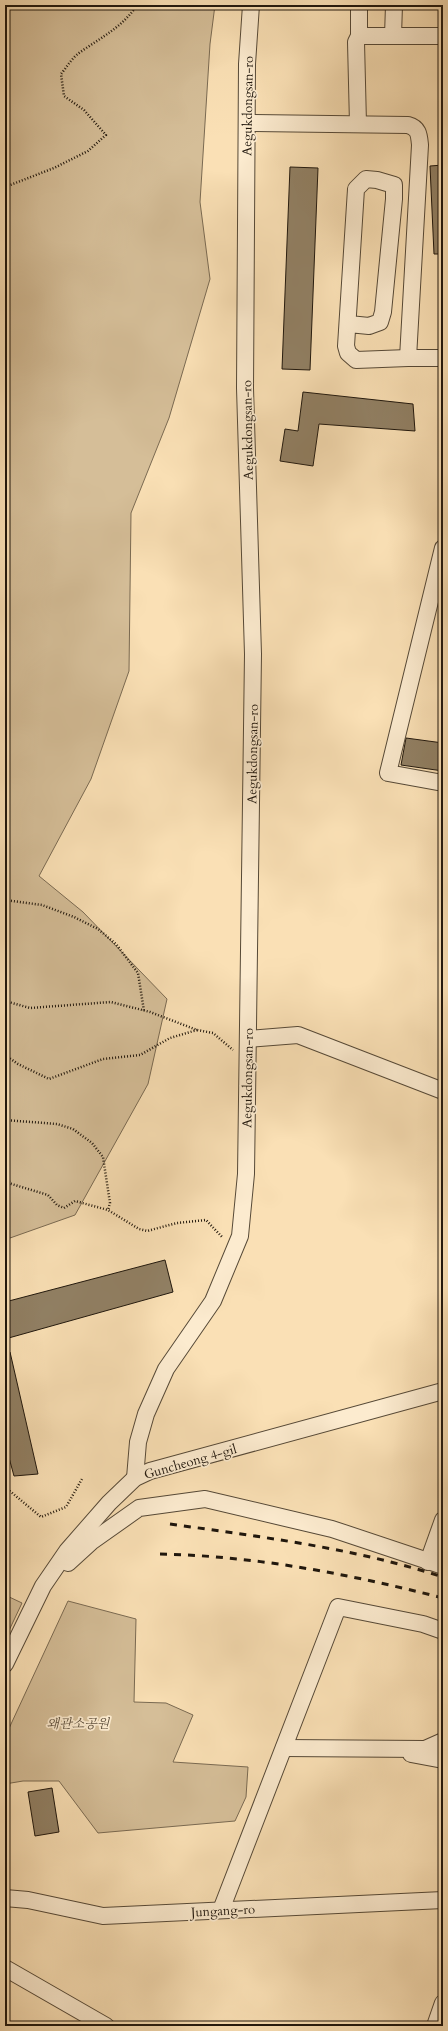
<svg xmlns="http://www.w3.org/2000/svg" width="448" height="2031" font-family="Cardo,'Noto Serif KR',serif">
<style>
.green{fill:#d5be98;stroke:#7a6a52}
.building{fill:#918064;stroke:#20170d}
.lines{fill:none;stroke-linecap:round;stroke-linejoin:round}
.minor-casing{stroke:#564937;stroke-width:18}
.path{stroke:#20170d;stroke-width:2.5;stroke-dasharray:1 2;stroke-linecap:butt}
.minor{stroke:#fcebcf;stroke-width:16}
.rail{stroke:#20170d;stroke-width:3;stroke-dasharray:7 7;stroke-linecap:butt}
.labels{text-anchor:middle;stroke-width:3.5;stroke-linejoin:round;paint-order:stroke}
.street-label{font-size:13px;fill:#20170d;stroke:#fcebcf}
.park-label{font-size:13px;font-style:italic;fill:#5f513e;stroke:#fcebcf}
</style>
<rect width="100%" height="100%" fill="#fae0b5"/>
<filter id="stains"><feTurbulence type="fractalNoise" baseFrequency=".005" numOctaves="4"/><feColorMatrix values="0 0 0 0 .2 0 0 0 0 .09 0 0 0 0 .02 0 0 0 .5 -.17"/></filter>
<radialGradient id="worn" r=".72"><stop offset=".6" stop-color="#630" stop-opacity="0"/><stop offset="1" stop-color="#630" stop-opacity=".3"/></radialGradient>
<g class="green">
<polygon points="11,5 215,5 210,44 200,202 210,279 169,418 131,513 129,671 91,779 39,876 83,912 167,999 148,1084 75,1215 10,1238 5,1243 5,9"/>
<polygon points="5,1595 22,1603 5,1639"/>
<polygon points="68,1601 136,1619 134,1702 166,1703 193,1715 173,1762 248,1767 246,1797 235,1821 98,1833 59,1781 23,1781 5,1784 5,1737"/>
</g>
<g class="building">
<polygon points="443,165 443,254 434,254 430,166"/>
<polygon points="290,167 318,168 310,370 282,369"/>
<polygon points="303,392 413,404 415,431 319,424 313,466 280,461 285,429 298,431"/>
<polygon points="406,738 443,743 443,771 401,765"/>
<polygon points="165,1260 173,1292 5,1339 5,1302"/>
<polygon points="10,1352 38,1474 14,1476 5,1443 5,1353"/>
<polygon points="52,1788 59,1832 35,1836 28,1792"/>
</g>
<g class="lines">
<defs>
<g id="minor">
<polyline points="359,5 359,36"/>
<polyline points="393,36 394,5"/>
<path d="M247,123l161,2c11,3 11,10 12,20l-12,213h35"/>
<polyline points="358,124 356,42 359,36 443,36"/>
<polyline points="349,324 369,326 380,322 383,312 394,199 394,185 377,180 366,179 356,189 346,346 348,353 356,360 408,358"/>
<polyline points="443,548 388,773 443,783"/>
<polyline points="248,1039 298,1035 443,1091"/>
<polyline points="135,1478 138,1442 146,1414 166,1369 213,1301 240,1236 246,1174 253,654 245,388 247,64 251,5"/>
<polyline points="428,1562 443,1520"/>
<polyline points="68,1563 91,1542 139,1508 205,1499 332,1529 443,1566"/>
<polyline points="5,1664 43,1586 67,1551 109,1503 135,1478 150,1471 443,1391"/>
<polyline points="284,1748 425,1749 443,1741"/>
<polyline points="411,1754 443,1760"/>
<polyline points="5,1898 28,1900 103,1916 443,1900"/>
<polyline points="221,1910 338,1607 423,1624 443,1631"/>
<polyline points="5,1968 106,2026"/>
<polyline points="435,2026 443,2003"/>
</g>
</defs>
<use href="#minor" class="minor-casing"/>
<g class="path">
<path d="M5,187l49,-19 34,-17 18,-16 -22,-25 -20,-14 -3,-22c5,-6 11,-16 18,-21 21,-15 44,-26 58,-48"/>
<polyline points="5,900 42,905 74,917 98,929 116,944 138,973 144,1011"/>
<polyline points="5,1001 30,1008 111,1002 150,1012 197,1030 213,1033 233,1050"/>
<polyline points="5,1055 18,1064 49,1079 103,1059 140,1055 170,1038 197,1030"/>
<polyline points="5,1072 5,1077"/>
<polyline points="5,1120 57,1124 73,1129 92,1143 103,1157 110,1203 108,1210"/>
<polyline points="5,1142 9,1182"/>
<polyline points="5,1182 48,1195 57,1205 64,1208 75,1201 108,1210 139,1229 147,1231 177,1223 206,1220 223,1238"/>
<polyline points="5,1487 41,1517 66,1507 82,1479"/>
</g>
<use href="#minor" class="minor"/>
<g class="rail">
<path d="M170,1524c92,13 184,24 273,53"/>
<path d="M160,1554c96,2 189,20 283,44"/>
</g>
</g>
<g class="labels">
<g class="street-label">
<text transform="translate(247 106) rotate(-89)" y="5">Aegukdongsan-ro</text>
<text transform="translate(247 430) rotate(-91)" y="5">Aegukdongsan-ro</text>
<text transform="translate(252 754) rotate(-89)" y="5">Aegukdongsan-ro</text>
<text transform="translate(247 1078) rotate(-89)" y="5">Aegukdongsan-ro</text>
<text transform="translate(190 1461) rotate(-16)" y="5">Guncheong 4-gil</text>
<text transform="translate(223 1910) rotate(-3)" y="5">Jungang-ro</text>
</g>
<g class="park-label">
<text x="78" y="1728">왜관소공원</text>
</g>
</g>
<rect width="448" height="2031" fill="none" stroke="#fae0b5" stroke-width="20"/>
<rect x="6" y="6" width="436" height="2019" fill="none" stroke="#20170d" stroke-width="2"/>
<rect x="10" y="10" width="428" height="2011" fill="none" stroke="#20170d"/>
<rect width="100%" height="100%" filter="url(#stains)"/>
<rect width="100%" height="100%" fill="url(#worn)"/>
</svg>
